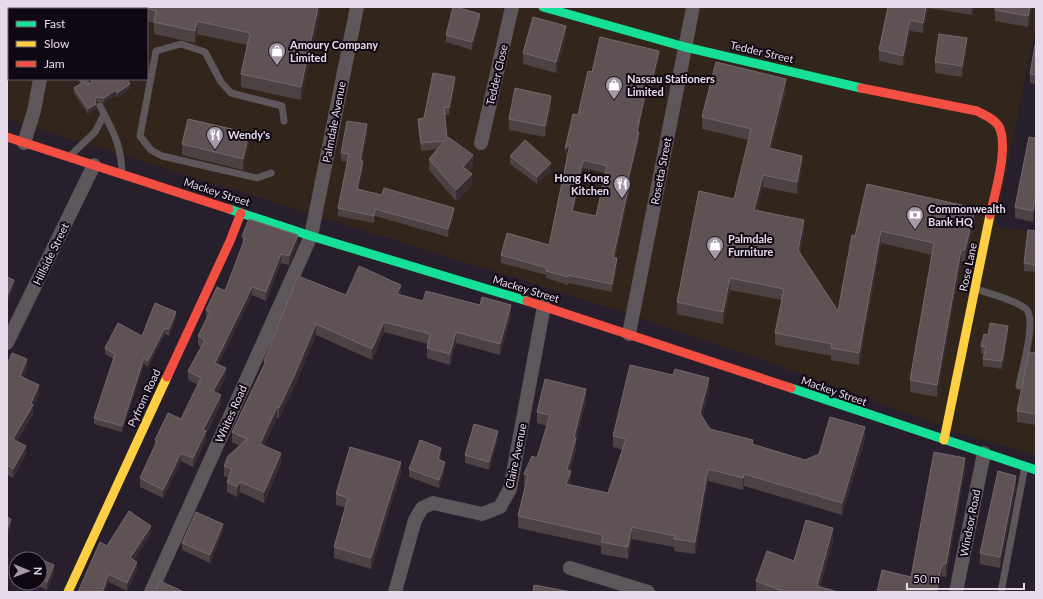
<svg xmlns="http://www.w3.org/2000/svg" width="1043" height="599" font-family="Lato,sans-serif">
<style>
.commercial{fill:#32251b;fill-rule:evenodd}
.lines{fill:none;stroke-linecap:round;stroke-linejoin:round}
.lane{stroke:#5d565a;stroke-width:7}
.street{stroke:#5d565a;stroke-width:14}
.fast{stroke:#16e098;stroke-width:9}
.slow{stroke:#ffcf43;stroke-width:9}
.jam{stroke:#f24e42;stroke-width:9}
.wall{fill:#4d4243;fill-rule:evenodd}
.shaded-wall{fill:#382d32}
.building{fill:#5e5255;stroke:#73686c;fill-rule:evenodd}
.labels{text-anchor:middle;stroke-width:4;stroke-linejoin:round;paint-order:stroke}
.poi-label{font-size:11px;font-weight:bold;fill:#e6dbeb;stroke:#0f0812;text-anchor:start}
.street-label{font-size:11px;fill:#e6dbeb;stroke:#0f0812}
</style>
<rect width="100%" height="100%" fill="#281f2c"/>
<path class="commercial" d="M7,7h1029v18l-41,202 41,5v224l-83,-25 -140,-53 -196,-68 -610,-191zM9,9h138v70h-138z"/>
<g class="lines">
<g class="lane">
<polyline points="39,9 42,7"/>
<polyline points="7,73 9,67"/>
<polyline points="82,79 87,85"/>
<path d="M100,106c13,26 21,37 22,67"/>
<polyline points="70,156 95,132 104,115"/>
<polyline points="271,173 257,178 162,156 151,150 140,136 156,51 181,44 205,52 221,82 231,93 282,106 284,121"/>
<path d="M976,289c12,4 43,12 51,21 9,13 -5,59 -8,76"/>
<polyline points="1001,592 1025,466"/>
</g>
<g class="street">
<polyline points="54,9 54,7"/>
<polyline points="24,143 34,111 40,79"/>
<polyline points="481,143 512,7"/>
<polyline points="629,334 693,7"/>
<polyline points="7,343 94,165"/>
<polyline points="570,568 648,592"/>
<polyline points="151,592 311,236 357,7"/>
<polyline points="395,592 415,520 422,508 433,503 482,514 500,507 510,489 544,306"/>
<polyline points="956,592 984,453"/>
</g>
<g class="fast">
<polyline points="543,7 685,47 861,88"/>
<polyline points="229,209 311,236 527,301"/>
<polyline points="791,388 1036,470"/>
</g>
<g class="slow">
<polyline points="944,440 990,215"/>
<polyline points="68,592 167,377"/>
</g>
<g class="jam">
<path d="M861,88l116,23c7,4 16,7 21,14 12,19 -3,68 -8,90"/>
<polyline points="7,137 229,209"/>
<polyline points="527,301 791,388"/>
<polyline points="167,377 230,241 241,213"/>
</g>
</g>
<g class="wall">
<polygon points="80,7 321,7 301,100 241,87 241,74 247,45 197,34 195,43 154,34 154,23 147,21 147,9 80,9"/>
<polygon points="888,7 974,7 972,15 928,8 923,33 910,31 903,66 879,61 879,50"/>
<polygon points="1032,7 1028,27 995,21 995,10"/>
<polygon points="480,21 472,50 446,42 446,35"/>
<polygon points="566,37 556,73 523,64 523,53"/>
<polygon points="1036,45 1036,84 1030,83 1030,74"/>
<polygon points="967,49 962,77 935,73 935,62"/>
<path d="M659,59l-7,29 -4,-1 -10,45 1,8 -10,40 1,8 -15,70 2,8 -5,26 -44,-9v2l-22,-7v-3l-45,-12v-8l48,-10 19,-91 -3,2 27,-84zM583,168l22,5 -9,43 -23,-5z"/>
<polygon points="91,79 127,79 130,89 117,98 116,95 104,103 97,102 96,104 96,109 88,114 74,93 74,88 90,84 91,82"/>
<polygon points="455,85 449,115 444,115 447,138 473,166 469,171 472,185 456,201 429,170 429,159 437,149 421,151 418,126 418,119 424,118"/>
<polygon points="786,91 771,149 802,168 797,194 763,187 757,211 804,232 800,253 838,311 867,184 975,220 965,262 961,261 937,397 910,392 910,380 932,255 881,243 859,365 831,360 831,356 775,345 775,333 782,300 730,290 723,324 677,314 677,302 734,199 749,140 702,129 702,117"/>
<polygon points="551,107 545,137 509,130 509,119"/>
<polygon points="367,132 362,161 363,169 358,190 454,215 448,237 375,216 374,223 338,216 338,208 348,162 341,161 341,153"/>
<polygon points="1036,138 1033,222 1015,218 1015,207"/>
<polygon points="182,144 249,144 243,170 182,155"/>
<polygon points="510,156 551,171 537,184 510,164"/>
<polygon points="1036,231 1036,272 1024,271 1024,263"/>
<polygon points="242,236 298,243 289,265 281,263 266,301 252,295 218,365 226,377 217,393 221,404 206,434 206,440 193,467 181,461 163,498 140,487 140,478 155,446 155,440 181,419 198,385 188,380 188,371 201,347 198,345 198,336 206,319 206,310 225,291 243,245"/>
<polygon points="346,295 401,295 423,301 511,315 500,355 456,343 450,365 427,358 427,348 428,344 384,332 372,360 316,335 295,385 279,418 277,418 264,446 281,463 264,503 240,492 237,497 227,492 227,482 228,478 224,476 224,466 240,446 232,442 232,432 264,365 264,361"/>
<polygon points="176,318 169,336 165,334 148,367 144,364 122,432 94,424 94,418 114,359 105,354 105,348 142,336"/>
<polygon points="1008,333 1002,369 983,366 983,359 984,354 981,354 981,346 988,335"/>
<polygon points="1036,353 1036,425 1017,422 1017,411"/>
<polygon points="7,365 27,368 23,378 39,394 33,406 33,414 17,441 26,455 13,478 7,475"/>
<polygon points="709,390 702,417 710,429 753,444 805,460 865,439 842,515 744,486 743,490 708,481 695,554 674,551 674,547 632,539 628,559 601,554 601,546 518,528 518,516 525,486 524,486 524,474 537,458 547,426 537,423 537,412 586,401 576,441 576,450 570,471 571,483 570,485 608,493 623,450 613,447 613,436"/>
<polygon points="498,439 489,470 465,463 465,455"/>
<polygon points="441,456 440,460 445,470 439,488 409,477 409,469"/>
<polygon points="965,470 946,577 942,576 911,577"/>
<polygon points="401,473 371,569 334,558 334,547 345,507 336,505 336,494"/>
<polygon points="1016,487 1000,568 980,564 980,553"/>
<polygon points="223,531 210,563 182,550 182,543"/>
<polygon points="151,533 134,560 137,570 127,591 109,582 107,546"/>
<polygon points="833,541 820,587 838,592 756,592 756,581"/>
<polygon points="40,559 54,573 47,590 32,583 40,583"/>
</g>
<g class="shaded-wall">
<polygon points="318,7 321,7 301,100 301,87"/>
<polygon points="926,7 928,7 923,33 923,23"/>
<polygon points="972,7 974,7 972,15"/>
<polygon points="1030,7 1032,7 1028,27 1028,16"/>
<polygon points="480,14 480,21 472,50 472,42"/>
<polygon points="910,20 910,31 903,66 903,56"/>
<polygon points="197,21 197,34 195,43 195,31"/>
<polygon points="566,26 566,37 556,73 556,62"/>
<polygon points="967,38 967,49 962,77 962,66"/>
<polygon points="659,51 659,59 652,88 652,80"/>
<polygon points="455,77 455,85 449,115 449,108"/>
<polygon points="786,79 786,91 769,160 769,148"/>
<polygon points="648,80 648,87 637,139 637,132"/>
<polygon points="130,84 130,89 117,98 117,93"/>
<polygon points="116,90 116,95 104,103 104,98"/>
<polygon points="551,96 551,107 545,137 545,126"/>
<polygon points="97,97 97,102 96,104 96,109 88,114 88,109"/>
<polygon points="367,124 367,132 360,168 360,161"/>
<polygon points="639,132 639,140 628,187 628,180"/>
<polygon points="249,133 249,144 243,170 243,159"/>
<polygon points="570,144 570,152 565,156 565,149"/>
<polygon points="473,155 473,166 463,178 463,167"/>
<polygon points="802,156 802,168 797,194 797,182"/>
<polygon points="583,160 583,168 572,218 572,211"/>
<polygon points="363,161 363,169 357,197 357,189"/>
<polygon points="551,163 551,171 537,184 537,177"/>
<polygon points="472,174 472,185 456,201 456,190"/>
<polygon points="763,175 763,187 754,222 754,210"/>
<polygon points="630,180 630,188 613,265 613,258"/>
<polygon points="1036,193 1036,204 1033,222 1033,211"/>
<polygon points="454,208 454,215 448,237 448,229"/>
<polygon points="975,208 975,220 965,262 965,250"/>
<polygon points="375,209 375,216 374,223 374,216"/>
<polygon points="804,220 804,232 798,262 798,250"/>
<polygon points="881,231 881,243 859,365 859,353"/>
<polygon points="298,235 298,243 289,265 289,256"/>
<polygon points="961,250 961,261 937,397 937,385"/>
<polygon points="281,254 281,263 266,301 266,292"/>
<polygon points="617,258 617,266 612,292 612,284"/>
<polygon points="730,278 730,290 723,324 723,312"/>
<polygon points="14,280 14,287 7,303 7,296"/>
<polygon points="401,285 401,295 397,305 397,294"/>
<polygon points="252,287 252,295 215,372 215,363"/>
<polygon points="511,305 511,315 500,355 500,344"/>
<polygon points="176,312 176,318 169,336 169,329"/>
<polygon points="384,322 384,332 372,360 372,349"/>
<polygon points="316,324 316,335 295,385 279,418 279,408"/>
<polygon points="1008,326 1008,333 1002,369 1002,361"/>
<polygon points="165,328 165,334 148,367 148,361"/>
<polygon points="456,332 456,343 450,365 450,354"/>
<polygon points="144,358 144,364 122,432 122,426"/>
<polygon points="27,359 27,368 20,385 20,376"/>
<polygon points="226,368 226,377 213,400 213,391"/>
<polygon points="709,378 709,390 700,425 700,413"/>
<polygon points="39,385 39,394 33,406 33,414 13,448 13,439 31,403"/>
<polygon points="586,389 586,401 576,441 576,450 568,478 571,471 571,483 566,496 566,484 567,470"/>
<polygon points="221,395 221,404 206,434 206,440 193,467 193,458 203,430"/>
<polygon points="277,407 277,418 260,454 260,444"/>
<polygon points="865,427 865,439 842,515 842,503"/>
<polygon points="498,431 498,439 489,470 489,462"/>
<polygon points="26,446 26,455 13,478 13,469"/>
<polygon points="441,448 441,456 438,467 438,459"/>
<polygon points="181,453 181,461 163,498 163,490"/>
<polygon points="281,453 281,463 264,503 264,492"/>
<polygon points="965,458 965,470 946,577 946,564"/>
<polygon points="401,462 401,473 371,569 371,558"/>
<polygon points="445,462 445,470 439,488 439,480"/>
<polygon points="708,469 708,481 695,554 695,542"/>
<polygon points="744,474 744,486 743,490 743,478"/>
<polygon points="1016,476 1016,487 1000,568 1000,557"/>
<polygon points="240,482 240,492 237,497 237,487"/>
<polygon points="11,519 11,527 7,538 7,530"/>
<polygon points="223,524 223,531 210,563 210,555"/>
<polygon points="151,526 151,533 130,566 130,558"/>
<polygon points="632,527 632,539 628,559 628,547"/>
<polygon points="833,528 833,541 819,592 817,586"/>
<polygon points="137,562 137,570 127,591 127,583"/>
<polygon points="942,564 942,576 938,592 936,592"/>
<polygon points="54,565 54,573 47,590 47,582"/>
<polygon points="109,574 109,582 105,592 102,592"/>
</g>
<g class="building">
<rect x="80" y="7" width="42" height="2"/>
<polygon points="140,7 318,7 301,87 241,74 250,33 197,21 195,31 154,22 156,11"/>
<polygon points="453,7 456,7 480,14 472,42 446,35"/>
<polygon points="888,7 926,7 923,23 910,20 903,56 879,50"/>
<polygon points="995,7 1030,7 1028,16 995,10"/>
<polygon points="533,17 566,26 556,62 523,53"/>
<polygon points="939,34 967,38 962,66 935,62"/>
<path d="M600,37l59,14 -7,29h-4l-11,52h2l-11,48h2l-17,78h4l-5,26 -44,-9v2l-22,-6 1,-3 -46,-13 6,-22 42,12 21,-101 -5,5 8,-35 5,1 10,-44 4,1zM583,160l24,6 -11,50 -24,-5z"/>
<polygon points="1035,45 1036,45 1036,75 1030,74"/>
<polygon points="716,62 786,79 769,148 802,156 797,182 763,175 754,210 804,220 798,250 838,311 852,235 855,236 867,184 975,208 965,250 961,250 937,385 910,380 934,243 881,231 859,353 831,348 832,344 775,333 784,289 730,278 723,312 677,302 699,191 734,199 751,129 702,117"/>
<polygon points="433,73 455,77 449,108 444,107 447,138 445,141 421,143 418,119 424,118"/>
<polygon points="91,79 127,79 130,84 117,93 116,90 104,98 97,97 95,100 96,104 88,109 74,88 83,82 86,85 90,84 92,81"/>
<polygon points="515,88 551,96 545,126 509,119"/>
<polygon points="188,119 249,133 243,159 182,144"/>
<polygon points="347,121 367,124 360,161 363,161 357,189 382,195 384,188 454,208 448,229 375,209 374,216 338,208 349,154 341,153"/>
<polygon points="448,137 473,155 463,167 472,174 456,190 429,159"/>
<polygon points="1029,137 1036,138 1036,193 1033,211 1015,207"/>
<polygon points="525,140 551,163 537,177 510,156"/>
<polygon points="249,219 298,235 289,256 281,254 266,292 252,287 215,363 226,368 213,391 221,395 203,430 206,431 193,458 181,453 163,490 140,478 157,441 155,440 168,413 181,419 201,378 188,371 205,340 198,336 210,312 206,310 217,287 225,291 245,238 242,236"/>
<polygon points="1028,230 1036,231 1036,265 1024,263"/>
<polygon points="359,266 401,285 397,294 423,301 426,291 480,305 482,297 511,305 500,344 456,332 450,354 427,348 430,334 384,322 372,349 316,324 295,374 279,408 277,407 260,444 281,453 264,492 240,482 237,487 227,482 232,469 224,466 228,456 247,439 232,432 266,361 264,361 298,276 346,295"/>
<polygon points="7,277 14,280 7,296"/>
<polygon points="155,303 176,312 169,329 165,328 148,361 144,358 122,426 94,418 115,354 105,348 118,323 142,336"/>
<polygon points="990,323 1008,326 1002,361 983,359 986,347 981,346 984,334 988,335"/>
<polygon points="1029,352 1036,353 1036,414 1017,411"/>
<polygon points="12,353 27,359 20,376 39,385 31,403 33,405 13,439 26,446 13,469 7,465 7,365"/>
<polygon points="630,365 673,375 675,369 709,378 700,413 710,429 753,440 752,444 805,460 819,454 830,417 865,427 842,503 744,474 743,478 708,469 695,542 674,539 675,536 632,527 628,547 601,542 603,535 518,516 528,475 524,474 532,456 537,458 550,415 537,412 545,379 586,389 574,437 576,438 567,470 571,471 566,484 608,493 626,439 613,436"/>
<polygon points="474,424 498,431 489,462 465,455"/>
<polygon points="420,440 441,448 438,459 445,462 439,480 409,469"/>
<polygon points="350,447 401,462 371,558 334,547 348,498 336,494"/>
<polygon points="934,452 965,458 946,564 942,564 936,592 877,592 882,570 911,577"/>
<polygon points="998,471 1016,476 1000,557 980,553"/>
<polygon points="129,511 151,526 130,558 137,562 127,583 109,574 102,592 78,592 81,585 100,542 107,546"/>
<polygon points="196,512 223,524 210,555 182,543"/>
<polygon points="7,517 11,519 7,530"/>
<polygon points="806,520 833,528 817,586 838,592 785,592 756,581 767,551 794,561"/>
<polygon points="24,552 54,565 47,582 40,579 40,559 21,559"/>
<polygon points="160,581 184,592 155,592"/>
<polygon points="534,585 572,592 533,592"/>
</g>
<defs>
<symbol id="shop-pin" viewBox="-11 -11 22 30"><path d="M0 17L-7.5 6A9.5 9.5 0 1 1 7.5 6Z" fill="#a499a8" stroke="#0f0812"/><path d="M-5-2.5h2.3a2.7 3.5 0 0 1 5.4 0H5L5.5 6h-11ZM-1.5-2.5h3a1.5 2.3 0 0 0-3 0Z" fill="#fff"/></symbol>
<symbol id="restaurant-pin" viewBox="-11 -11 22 30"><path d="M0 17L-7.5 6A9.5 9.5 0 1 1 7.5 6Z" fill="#a499a8" stroke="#0f0812"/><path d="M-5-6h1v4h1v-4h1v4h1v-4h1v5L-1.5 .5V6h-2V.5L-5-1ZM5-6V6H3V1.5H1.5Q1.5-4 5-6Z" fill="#fff"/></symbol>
<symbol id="bank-pin" viewBox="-11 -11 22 30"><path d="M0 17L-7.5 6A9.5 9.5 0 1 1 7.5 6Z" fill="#a499a8" stroke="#0f0812"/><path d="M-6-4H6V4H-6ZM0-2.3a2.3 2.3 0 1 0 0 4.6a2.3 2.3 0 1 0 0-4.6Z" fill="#fff"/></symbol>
</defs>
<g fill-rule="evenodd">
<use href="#shop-pin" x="267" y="41" width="20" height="27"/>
<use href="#shop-pin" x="604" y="75" width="20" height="27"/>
<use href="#restaurant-pin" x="205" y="125" width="20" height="27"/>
<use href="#restaurant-pin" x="612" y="174" width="20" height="27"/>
<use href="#bank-pin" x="905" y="205" width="20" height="27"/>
<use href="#shop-pin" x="705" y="235" width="20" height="27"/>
</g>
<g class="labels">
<g class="poi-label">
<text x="290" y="49">Amoury Company<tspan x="290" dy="13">Limited</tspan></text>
<text x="627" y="83">Nassau Stationers<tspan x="627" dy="13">Limited</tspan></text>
<text x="228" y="139">Wendy's</text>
<text x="609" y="182" text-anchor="end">Hong Kong<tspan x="609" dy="13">Kitchen</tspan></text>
<text x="928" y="213">Commonwealth<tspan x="928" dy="13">Bank HQ</tspan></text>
<text x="728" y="243">Palmdale<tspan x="728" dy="13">Furniture</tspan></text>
</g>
<g class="street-label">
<text transform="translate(762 52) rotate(13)" y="4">Tedder Street</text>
<text transform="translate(497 75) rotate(-77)" y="4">Tedder Close</text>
<text transform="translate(334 122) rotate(-79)" y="4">Palmdale Avenue</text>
<text transform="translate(661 171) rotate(-79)" y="4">Rosetta Street</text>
<text transform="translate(217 192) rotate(18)" y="4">Mackey Street</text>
<text transform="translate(51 254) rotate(-64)" y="4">Hillside Street</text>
<text transform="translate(968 267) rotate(-78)" y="4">Rose Lane</text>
<text transform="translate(526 289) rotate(17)" y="4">Mackey Street</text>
<text transform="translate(834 391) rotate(19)" y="4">Mackey Street</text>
<text transform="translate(144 398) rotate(-65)" y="4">Pyfrom Road</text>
<text transform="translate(231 414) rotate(-66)" y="4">Whites Road</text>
<text transform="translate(516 456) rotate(-78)" y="4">Claire Avenue</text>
<text transform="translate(970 523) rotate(-79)" y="4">Windsor Road</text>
</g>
</g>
<rect width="1043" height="599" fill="none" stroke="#e6dbeb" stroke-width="16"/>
<rect x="8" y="8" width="140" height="72" fill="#0f0812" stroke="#655c69"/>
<rect x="16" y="21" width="20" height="6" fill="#16e098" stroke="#655c69"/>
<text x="44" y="28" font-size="12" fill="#e6dbeb">Fast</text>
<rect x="16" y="41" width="20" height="6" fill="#ffcf43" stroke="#655c69"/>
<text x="44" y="48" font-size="12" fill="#e6dbeb">Slow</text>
<rect x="16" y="61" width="20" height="6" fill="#f24e42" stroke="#655c69"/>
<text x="44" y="68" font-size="12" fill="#e6dbeb">Jam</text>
<g transform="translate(28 571) rotate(91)"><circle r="19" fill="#0f0812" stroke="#655c69"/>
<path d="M0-3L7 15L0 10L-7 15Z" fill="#a499a8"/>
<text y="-6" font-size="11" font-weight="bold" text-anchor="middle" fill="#e6dbeb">N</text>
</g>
<path d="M907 583v6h117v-6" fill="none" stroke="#e6dbeb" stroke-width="2"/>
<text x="913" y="583" font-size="12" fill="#e6dbeb" stroke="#0f0812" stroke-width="3" paint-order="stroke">50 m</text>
</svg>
